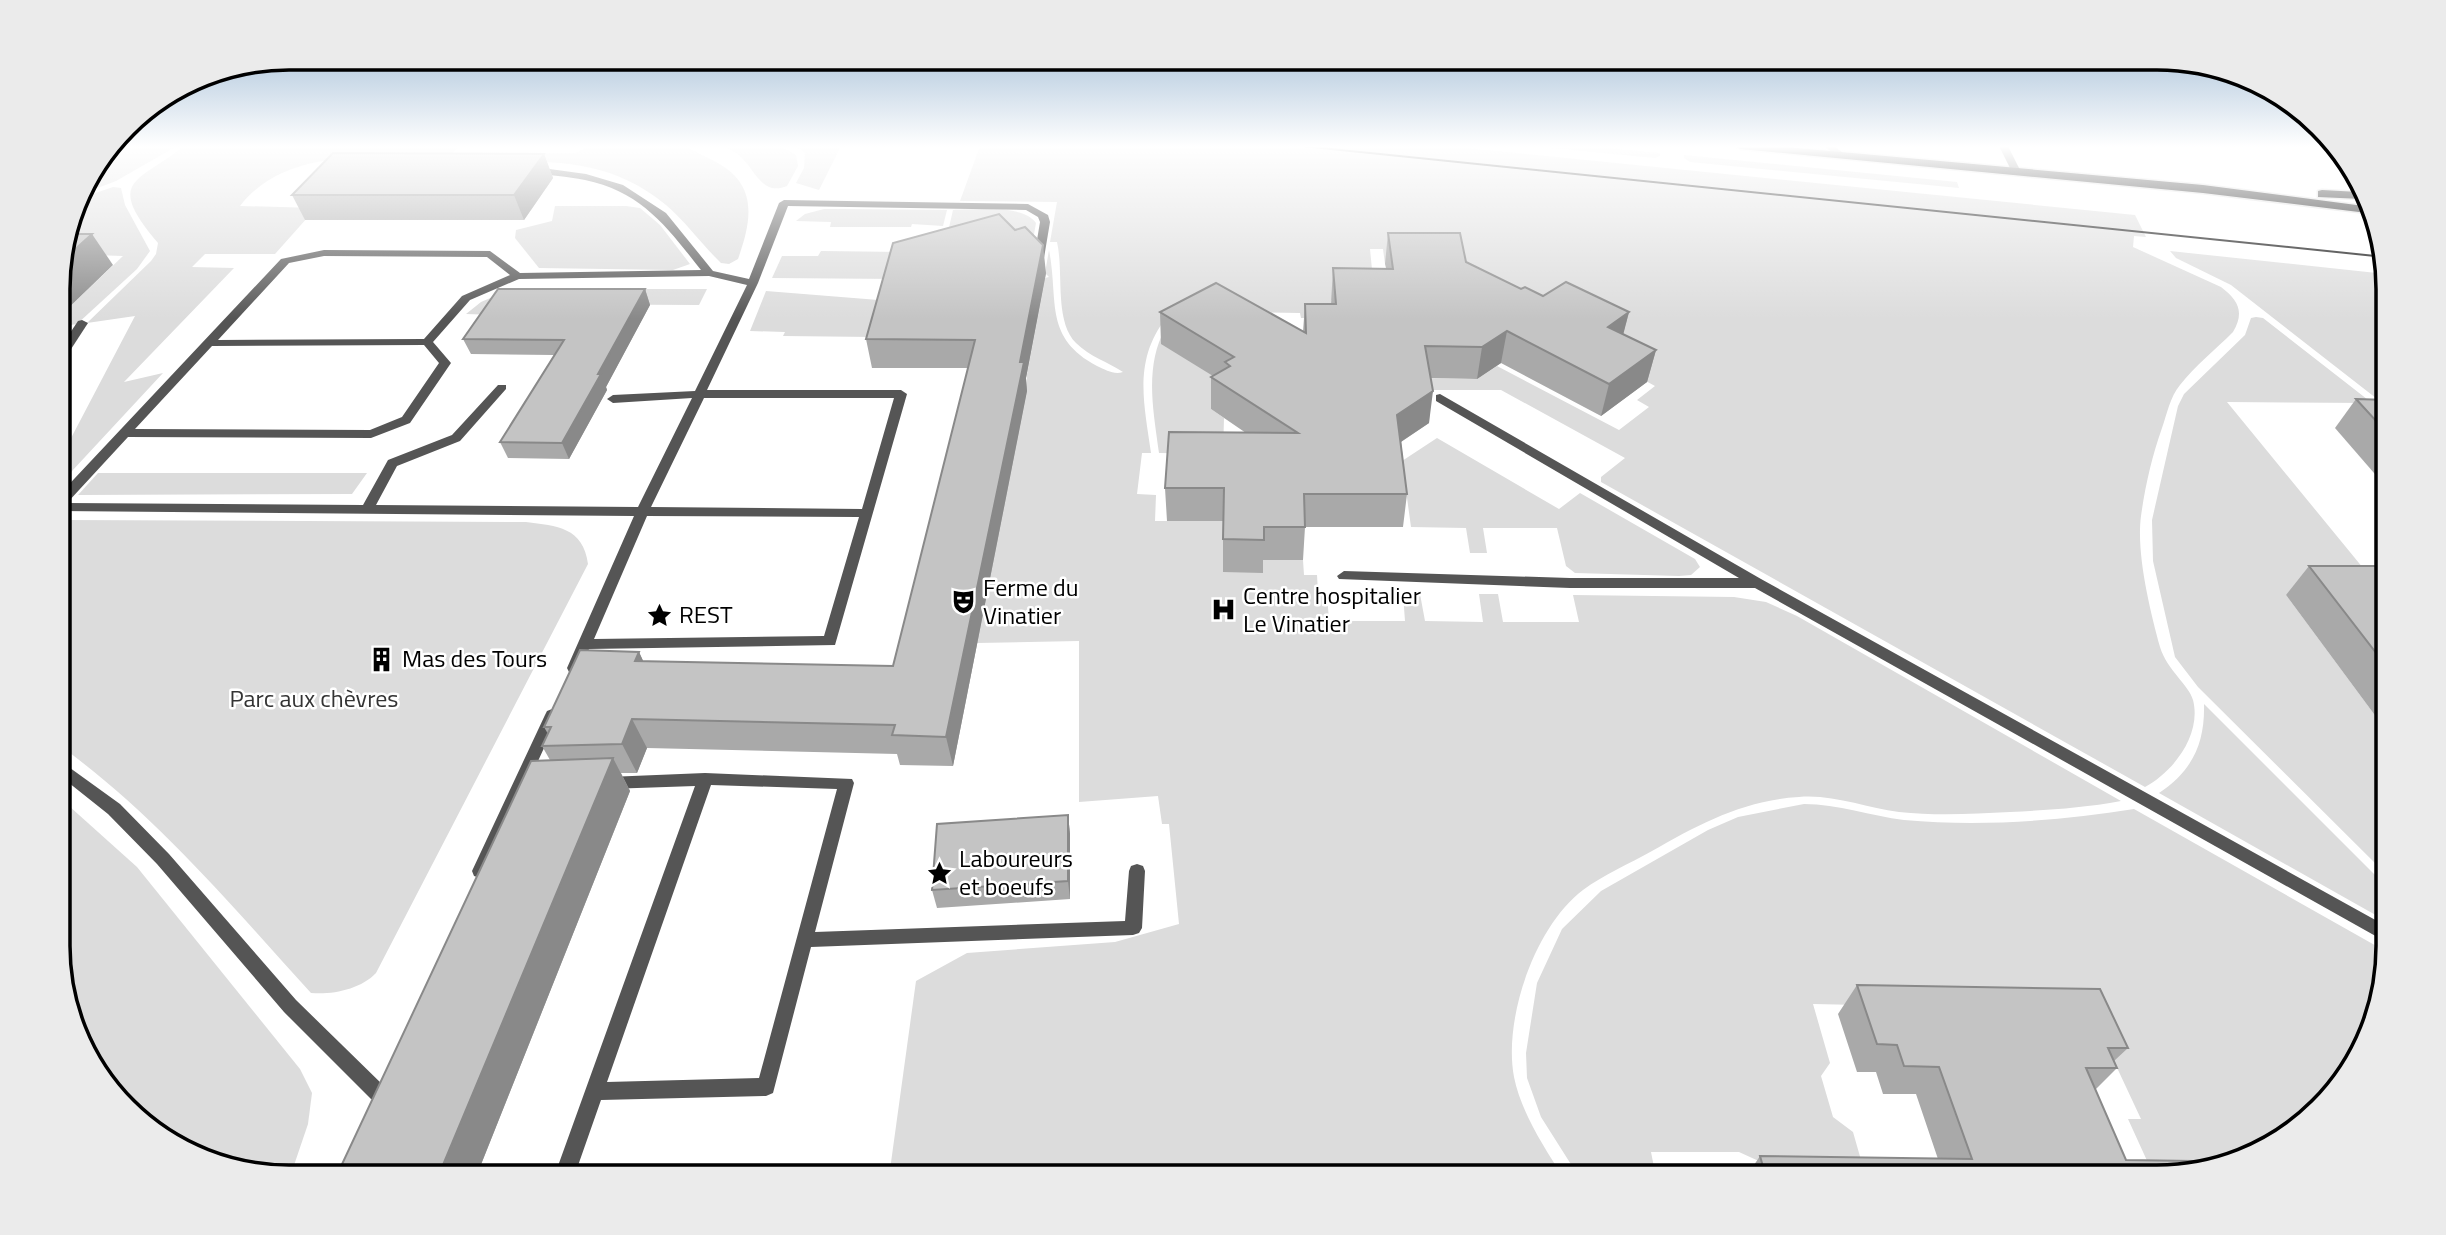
<svg xmlns="http://www.w3.org/2000/svg" width="2446" height="1235" font-family="'Titillium Web',sans-serif">
<style>
.green{fill:#dcdcdc}
.lines{fill:none;stroke-linecap:round;stroke-linejoin:round}
.primary-casing{stroke:#dbdbdb;stroke-width:3}
.service{fill:#555;fill-rule:evenodd}
.minor{fill:#555;fill-rule:evenodd}
.primary{fill:#000;fill-rule:evenodd}
.tram{stroke:#000;stroke-width:2}
.wall{fill:#a9a9a9}
.shaded-wall{fill:#898989}
.building{fill:#c4c4c4;stroke:#898989;stroke-width:2}
.labels{text-anchor:middle;stroke-width:5;stroke-linejoin:round;paint-order:stroke}
.poi-label{font-size:24px;fill:#000;stroke:#fff;text-anchor:start}
.park-label{font-size:24px;fill:#333;stroke:#fff}
.rim{fill:none;stroke:#000;stroke-width:3.5}
</style>
<rect width="100%" height="100%" fill="#fff"/>
<g class="green">
<polygon points="113,146 177,146 116,181 79,195 81,187"/>
<path d="M184,146h275l-10,11c-69,1 -162,-12 -209,49l76,2 -41,46h-70l-13,13 42,1 -110,114 39,-9 -104,112v-24l76,-145 -48,7 64,-62 5,-7 2,-11c-54,-64 -20,-60 26,-97z"/>
<path d="M588,146c29,0 65,-5 93,0 9,1 20,9 29,13 48,22 43,58 28,100l-9,5 -8,-1c-18,-17 -35,-41 -55,-58 -56,-47 -115,-44 -184,-44l-6,-3 1,-5h99z"/>
<path d="M722,146h58l16,9 2,11 -11,20c-24,10 -31,-14 -45,-28 -5,-6 -14,-9 -20,-12z"/>
<polygon points="795,146 841,146 819,190 796,183 804,168 805,153"/>
<path d="M980,146h467l688,69 11,22 -12,-1 -1,11 88,40c17,13 24,25 12,45 -17,17 -38,34 -53,53 -10,12 -13,29 -18,43 -10,28 -17,59 -21,88 -5,37 9,94 19,131 7,23 29,38 33,53 9,35 -20,72 -48,87l-544,-305v-5l24,-19 -124,-68h-78l-1,-12 55,1 20,-13 122,64 30,-23 -12,-7 18,-14 -125,-68 -112,-54h-33l-2,-15h-13l5,51h-44l1,18h-31l-1,-5 -65,-1 -69,6c-33,43 -22,85 -15,135h-9l-5,41 19,1 -1,26h69l39,39h40l1,15h13l1,18h9l2,28h76l-2,-27h17l5,27 58,1 -4,-28h19l5,28h76l-6,-27 161,2 32,5 31,14 324,185c-37,7 -73,9 -111,11 -37,2 -74,4 -111,0 -33,-4 -66,-18 -100,-15 -55,3 -100,27 -147,54 -23,13 -49,24 -69,39 -48,36 -80,129 -69,187 7,35 30,70 49,100h-674l27,-196 51,-28 148,-11 64,-18 -10,-100h-7l-4,-28 -79,6v-161l-102,2 50,-252v-17l18,-96 4,-1 -4,-4 4,-23c10,51 -6,87 48,116 9,4 17,9 26,6 -15,-10 -33,-15 -47,-29 -22,-22 -12,-71 -19,-101h-7l7,-40 -97,-1z"/>
<polygon points="1530,146 1586,146 1660,153 1660,156 1655,158"/>
<polygon points="1684,155 1957,182 1959,188 1690,162 1684,158"/>
<polygon points="113,187 121,188 125,205 150,251 137,269 77,324 58,327 58,318 123,256 94,255 61,264 78,199"/>
<polygon points="555,206 626,206 640,208 660,225 690,264 673,270 539,268 515,238 516,230 552,221"/>
<polygon points="824,209 833,209 947,210 943,226 912,224 911,227 830,227 831,222 796,221 805,214"/>
<path d="M953,210c21,0 71,-6 83,13l-6,34 -82,-25z"/>
<polygon points="821,251 903,252 899,279 772,278 782,256 818,256"/>
<polygon points="2170,251 2386,274 2387,403 2381,402 2231,285 2176,258"/>
<polygon points="511,289 707,289 699,305 505,304 497,315 466,314 481,302"/>
<polygon points="766,291 891,301 874,337 783,336 785,332 750,331"/>
<polygon points="2256,317 2263,318 2372,403 2227,402 2386,596 2286,595 2388,733 2388,876 2198,687 2175,657 2153,561 2152,520 2178,406 2184,394 2245,335 2251,318"/>
<path d="M1162,335l72,54 -23,20 13,9 -1,36 -64,-1c-5,-39 -14,-81 3,-118z"/>
<polygon points="1437,438 1559,509 1580,493 1695,559 1700,567 1691,575 1679,576 1575,573 1566,566 1557,528 1483,528 1487,553 1470,553 1466,528 1411,527 1402,461"/>
<polygon points="98,473 367,473 352,494 78,495"/>
<path d="M59,520l467,2c31,4 57,5 62,42l-212,409c-15,16 -43,22 -65,20 -80,-88 -156,-179 -252,-248z"/>
<path d="M2204,704l184,184v34l-229,-129c33,-22 46,-49 45,-89z"/>
<polygon points="59,797 137,867 300,1069 312,1093 308,1124 290,1177 187,1154 105,1086 60,977"/>
<path d="M1804,804c34,0 67,12 100,16 76,7 155,1 230,-11l253,143 -22,96 -80,90 -113,39 -18,-1 -26,-57h13l-51,-109 -277,-6 17,59 -9,13 12,41 20,15 12,42 -82,-2 -44,-20h-88l5,25h-77l-38,-60 -14,-39 -1,-25 11,-70 25,-54 39,-38 107,-61 30,-13z"/>
</g>
<g class="lines">
<defs>
<g id="primary">
<polygon points="1734,146 1775,146 2203,185 2364,206 2367,213 2203,193 1740,149"/>
<polygon points="2322,190 2359,192 2362,199 2318,197 2318,191"/>
</g>
</defs>
<use href="#primary" class="primary-casing"/>
<g class="service">
<polygon points="1824,146 1834,146 1847,156 1839,158"/>
<path d="M535,167l51,7 37,11 43,28 47,58 36,8 30,-76 5,-3 244,4 20,11 2,7 -6,36 -5,3 -5,-3 6,-36 -2,-5 -12,-7 -238,-4 -30,77 -51,107h194l6,4 -72,251 -246,4 -10,23h-10l-2,-4 67,-152 -575,-5v-16l222,-236 43,-9 166,1 30,22 181,-3c-34,-43 -59,-78 -116,-90 -18,-4 -36,-4 -53,-8l-2,-2zM324,256l163,1 23,18 -48,21 -38,43 -206,1 71,-77zM709,276l38,9 -52,106 -82,4 -6,4 6,4 79,-5 -54,109 -262,-2 21,-39 63,-25 46,-52v-4h-8l-46,50 -64,25 -25,45 -296,-2 61,-66 243,1 39,-15 41,-60 -18,-21 37,-42 49,-21zM424,345l15,18 -37,54 -32,13 -235,-1 77,-83zM704,398h190l-32,111 -211,-2zM647,516l212,1 -35,119 -230,3z"/>
<polygon points="82,320 88,323 62,363 58,364 58,351 78,321"/>
<polygon points="1440,394 1761,579 2388,927 2388,943 1755,588 1570,588 1339,579 1337,576 1344,571 1570,578 1739,578 1436,401 1436,395"/>
<polygon points="552,709 557,711 559,715 488,871 486,876 480,878 474,876 472,871 545,715 547,711"/>
<polygon points="59,760 120,804 169,854 296,1000 385,1087 387,1093 385,1099 378,1102 371,1099 284,1012 157,864 108,814 59,775"/>
<path d="M705,773l147,6 2,4 -39,149 310,-11 4,-50 2,-5 6,-2 6,2 2,5 -3,57 -3,5 -6,2 -322,12 -38,146 -7,3 -165,4 -27,77h-20l141,-391 -87,3 -6,-2 -2,-4 2,-4 6,-2zM711,785l126,4 -78,289 -152,4z"/>
</g>
<polygon class="minor" points="1999,146 2008,146 2021,172 2019,174 2013,174"/>
<use href="#primary" class="primary"/>
<polyline class="tram" points="1302,146 2385,257"/>
</g>
<g class="wall">
<polygon points="544,154 553,178 524,220 305,220 292,195"/>
<polygon points="1388,233 1466,262 1521,289 1543,296 1629,312 1623,334 1656,350 1647,382 1601,416 1501,363 1477,379 1431,378 1429,423 1401,442 1407,494 1403,527 1305,527 1303,560 1263,560 1263,573 1223,572 1223,521 1167,521 1165,488 1246,433 1211,409 1211,377 1213,376 1161,344 1160,312 1303,332 1305,304 1331,304 1333,268 1386,268 1385,264"/>
<polygon points="1046,273 1026,378 1027,391 953,766 900,765 897,754 647,748 637,773 621,773 630,791 476,1177 336,1177 550,760 542,746 548,734 544,727 639,652 643,661 893,666 968,368 872,368 866,339"/>
<polygon points="645,289 650,305 606,387 607,390 569,459 508,458 500,442 554,355 471,354 463,339"/>
<polygon points="2356,399 2387,400 2387,488 2335,428"/>
<polygon points="2309,566 2387,566 2388,733 2286,595"/>
<polygon points="1068,815 1070,834 1070,899 937,908 932,890"/>
<polygon points="1857,985 2128,1048 2114,1061 2117,1068 2095,1090 2126,1160 2172,1177 1746,1177 1760,1156 1938,1159 1916,1094 1883,1094 1876,1072 1857,1072 1838,1014"/>
</g>
<g class="shaded-wall">
<polygon points="544,154 553,178 524,220 514,195"/>
<polygon points="92,234 113,265 58,318 58,273 61,262"/>
<polygon points="1043,245 1046,273 1026,378 1027,391 953,766 946,737"/>
<polygon points="645,289 650,305 606,387 607,390 569,459 562,443 598,374"/>
<polygon points="1629,312 1621,343 1608,327"/>
<polygon points="1507,331 1501,363 1477,379 1482,347"/>
<polygon points="1656,350 1647,382 1601,416 1609,384"/>
<polygon points="1433,391 1429,423 1393,447 1397,415"/>
<polygon points="639,652 653,682 635,661"/>
<polygon points="632,719 647,748 637,773 622,744"/>
<polygon points="613,758 630,791 476,1177 438,1177"/>
<polygon points="1068,815 1070,834 1070,899 1068,881"/>
</g>
<g class="building">
<polygon points="333,153 544,154 514,195 292,195"/>
<polygon points="999,214 1015,230 1025,227 1043,245 1020,362 1024,362 946,737 892,735 895,725 632,719 622,744 542,746 551,727 544,727 580,650 639,652 635,661 893,666 975,340 866,339 893,243"/>
<polygon points="1388,233 1460,233 1466,262 1521,289 1525,287 1543,296 1566,282 1629,312 1608,327 1656,350 1609,384 1507,331 1482,347 1425,346 1433,391 1397,415 1407,494 1304,494 1305,527 1264,527 1264,540 1223,539 1224,488 1165,488 1169,432 1298,433 1211,377 1230,366 1225,362 1234,357 1160,312 1216,283 1306,333 1305,304 1336,304 1333,268 1393,269"/>
<polygon points="69,234 92,234 61,262"/>
<polygon points="498,289 645,289 598,374 601,374 562,443 500,442 564,340 463,339"/>
<polygon points="2356,399 2387,400 2387,433"/>
<polygon points="2309,566 2387,566 2387,667"/>
<polygon points="613,758 438,1177 336,1177 531,761"/>
<polygon points="1068,815 1068,881 932,890 937,824"/>
<polygon points="1857,985 2100,989 2128,1048 2108,1048 2117,1068 2086,1068 2126,1160 2193,1161 2196,1169 2172,1177 1766,1177 1760,1156 1972,1159 1939,1067 1904,1066 1897,1045 1877,1044"/>
</g>
<linearGradient id="sky" x2="0" y2="1"><stop stop-color="#8cadcc"/><stop offset="0.46" stop-color="#fff"/><stop offset="1" stop-color="#fff" stop-opacity="0"/></linearGradient>
<rect width="2446" height="319" fill="url(#sky)"/>
<defs>
<symbol id="theatre-bare" viewBox="-9 -9 18 18"><path d="M-5-5.5Q0-4 5-5.5V0Q5 5 0 6Q-5 5-5 0ZM-3.3-2.5H-1v1.5H-3.3ZM1-2.5H3.3v1.5H1ZM-2.8 1Q0 5.5 2.8 1Z" fill="#000" stroke="#fff" stroke-width="2.5" paint-order="stroke"/></symbol>
<symbol id="hospital-bare" viewBox="-9 -9 18 18"><path d="M-5-5h3v3.5h4V-5h3V5h-3V1.5h-4V5h-3Z" fill="#000" stroke="#fff" stroke-width="2.5" paint-order="stroke"/></symbol>
<symbol id="sight-bare" viewBox="-9 -9 18 18"><path d="M0-6L1.8-2.2L6-1.7L2.9 1.2L3.7 5.4L0 3.3L-3.7 5.4L-2.9 1.2L-6-1.7L-1.8-2.2Z" fill="#000" stroke="#fff" stroke-width="2.5" paint-order="stroke"/></symbol>
<symbol id="building-bare" viewBox="-9 -9 18 18"><path d="M-4-6H4V6H1V3H-1V6H-4ZM-2.5-4.3h1.7v1.8h-1.7ZM.8-4.3h1.7v1.8H.8ZM-2.5-1h1.7V.8h-1.7ZM.8-1h1.7V.8H.8Z" fill="#000" stroke="#fff" stroke-width="2.5" paint-order="stroke"/></symbol>
</defs>
<g fill-rule="evenodd">
<use href="#theatre-bare" x="946" y="584" width="35" height="35"/>
<use href="#hospital-bare" x="1206" y="592" width="35" height="35"/>
<use href="#sight-bare" x="642" y="598" width="35" height="35"/>
<use href="#building-bare" x="364" y="642" width="35" height="35"/>
<use href="#sight-bare" x="922" y="856" width="35" height="35"/>
</g>
<g class="labels">
<g class="poi-label">
<text x="983" y="596">Ferme du<tspan x="983" dy="28">Vinatier</tspan></text>
<text x="1243" y="604">Centre hospitalier<tspan x="1243" dy="28">Le Vinatier</tspan></text>
<text x="679" y="623">REST</text>
<text x="402" y="667">Mas des Tours</text>
<text x="959" y="867">Laboureurs<tspan x="959" dy="28">et boeufs</tspan></text>
</g>
<g class="park-label">
<text x="314" y="707">Parc aux chèvres</text>
</g>
</g>
<path d="M0 0H2446V1235H0ZM289 70H2157A219 219 0 0 1 2376 289V946A219 219 0 0 1 2157 1165H289A219 219 0 0 1 70 946V289A219 219 0 0 1 289 70Z" fill="#ebebeb" fill-rule="evenodd"/>
<path class="rim" d="M289 70H2157A219 219 0 0 1 2376 289V946A219 219 0 0 1 2157 1165H289A219 219 0 0 1 70 946V289A219 219 0 0 1 289 70Z"/>
</svg>
